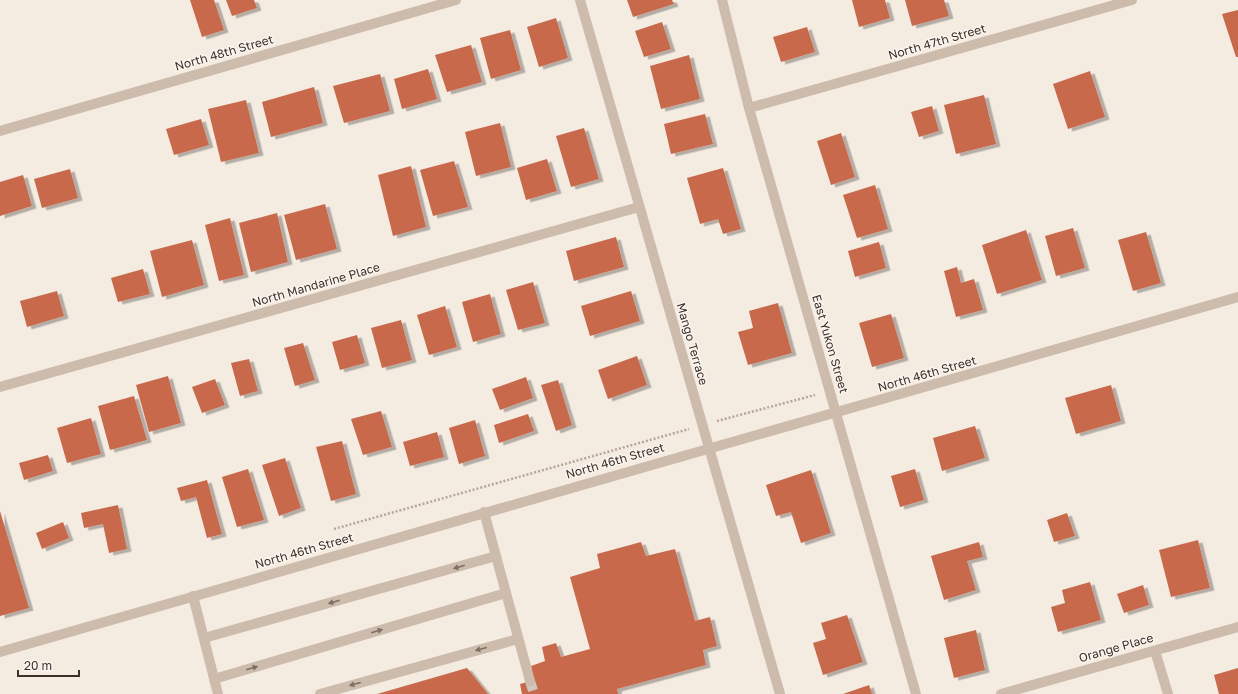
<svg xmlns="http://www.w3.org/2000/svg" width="1238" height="694" font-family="'Golos Text',sans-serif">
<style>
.building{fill:#c8694b;filter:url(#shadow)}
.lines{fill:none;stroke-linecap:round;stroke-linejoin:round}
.minor-tunnel{stroke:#cfc6bd;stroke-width:10;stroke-dasharray:10 5;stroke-linecap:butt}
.path{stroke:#b9a596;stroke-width:2.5;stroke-dasharray:2 2;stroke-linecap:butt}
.minor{stroke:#cdbbac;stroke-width:10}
.oneway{fill:#7d6f65}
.labels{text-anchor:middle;stroke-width:3;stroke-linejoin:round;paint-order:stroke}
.street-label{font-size:12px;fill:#3b302b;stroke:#fbf5ee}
</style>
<defs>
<filter id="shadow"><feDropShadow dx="4.5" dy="2.5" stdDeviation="0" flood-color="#0004"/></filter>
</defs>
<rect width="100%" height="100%" fill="#f4ebe1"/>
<g class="building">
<polygon points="190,0 214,0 224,30 202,37"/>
<polygon points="226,0 254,0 257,8 232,16"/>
<polygon points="627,0 672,0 674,4 633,17"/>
<polygon points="852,0 885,0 890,18 859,27"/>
<polygon points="905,0 944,0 949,16 912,26"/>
<polygon points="1238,10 1238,57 1236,57 1222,14"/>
<polygon points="556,18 568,58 539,67 527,27"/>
<polygon points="662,22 671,49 644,57 635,31"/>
<polygon points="807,27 815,52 781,62 773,37"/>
<polygon points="510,30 521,70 491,79 480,38"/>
<polygon points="471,45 482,82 447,92 435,55"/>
<polygon points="689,55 700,99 661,109 650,66"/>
<polygon points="428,69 437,99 402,109 394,79"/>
<polygon points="1090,71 1105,117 1068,129 1053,84"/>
<polygon points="380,74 390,111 344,123 333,86"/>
<polygon points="314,87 323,123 271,137 262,102"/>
<polygon points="984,95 996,144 956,154 944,105"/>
<polygon points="246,100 259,153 221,162 208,109"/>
<polygon points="932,106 939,131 919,137 911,112"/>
<polygon points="705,114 713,144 671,154 664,124"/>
<polygon points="201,119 209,145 174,155 166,129"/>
<polygon points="500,123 511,167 476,176 465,132"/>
<polygon points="584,128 599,179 571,187 556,136"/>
<polygon points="841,133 855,177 831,185 817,141"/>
<polygon points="547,159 557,191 526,200 517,168"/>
<polygon points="454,161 468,207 433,216 420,170"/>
<polygon points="411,166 426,227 393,236 378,175"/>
<polygon points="723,168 741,229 723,234 718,219 700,224 687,178"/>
<polygon points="70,169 78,198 42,208 34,179"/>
<polygon points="23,175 32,206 0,216 0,182"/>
<polygon points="875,185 888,229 857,238 843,195"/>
<polygon points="325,204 337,249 296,260 284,215"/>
<polygon points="277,213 288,262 251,272 239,223"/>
<polygon points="230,218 244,275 219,281 205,225"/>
<polygon points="1073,228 1085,268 1056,276 1045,236"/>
<polygon points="1026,230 1042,280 997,294 982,245"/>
<polygon points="1146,232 1161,283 1133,291 1118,240"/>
<polygon points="616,237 624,267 574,281 566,251"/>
<polygon points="192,240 204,285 162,297 150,251"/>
<polygon points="879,242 886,268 855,277 848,251"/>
<polygon points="957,267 961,283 974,279 983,310 956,317 944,271"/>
<polygon points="143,269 150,294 118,302 111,278"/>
<polygon points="533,282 545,323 518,330 506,290"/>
<polygon points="57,291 64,316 27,327 20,301"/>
<polygon points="631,291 640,321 590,336 581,306"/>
<polygon points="490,294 501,334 473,342 462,302"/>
<polygon points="778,303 792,353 748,365 738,332 753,328 749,311"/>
<polygon points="445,306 457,347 429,355 417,315"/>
<polygon points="891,314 904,358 872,367 859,323"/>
<polygon points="401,320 412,360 382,368 371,328"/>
<polygon points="357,335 365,363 340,370 332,342"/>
<polygon points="303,343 315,380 295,386 284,348"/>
<polygon points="637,356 647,385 608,399 598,370"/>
<polygon points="249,359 258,391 240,396 231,363"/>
<polygon points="168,376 181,423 149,432 136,385"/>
<polygon points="526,377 533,398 500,410 492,389"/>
<polygon points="215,379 225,405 202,413 192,387"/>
<polygon points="558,380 572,425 556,431 541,385"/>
<polygon points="1111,385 1121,421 1076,434 1065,398"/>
<polygon points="134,396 147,440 110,450 98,406"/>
<polygon points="381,411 392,447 363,455 351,419"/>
<polygon points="528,414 534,431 499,443 494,425"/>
<polygon points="91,418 101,454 67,463 57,428"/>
<polygon points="475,420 485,456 459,464 449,428"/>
<polygon points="975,426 985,458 942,471 933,438"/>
<polygon points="437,432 444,457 410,466 403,442"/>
<polygon points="342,441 356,494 331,501 316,447"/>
<polygon points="48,455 53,471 24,480 19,463"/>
<polygon points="285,458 301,508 279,516 262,465"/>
<polygon points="248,469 264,520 237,527 222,477"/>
<polygon points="915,469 924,500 900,507 891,476"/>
<polygon points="811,470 831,533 801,543 791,512 776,516 766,485"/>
<polygon points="207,480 222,534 207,538 196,497 181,501 177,488"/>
<polygon points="118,505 127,549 109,553 103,524 84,528 81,513"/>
<polygon points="0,511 29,608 0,616"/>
<polygon points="1067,513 1075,536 1054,542 1047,520"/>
<polygon points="63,522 69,538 42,549 36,533"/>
<polygon points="1198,540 1210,588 1171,597 1159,550"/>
<polygon points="641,542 646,556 675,549 695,621 710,617 717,646 703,650 706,665 617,689 618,694 522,694 520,684 534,680 531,666 545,661 542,647 556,643 561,657 590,649 570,577 600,568 597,554"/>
<polygon points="979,542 983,557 967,561 976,590 944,600 931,556"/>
<polygon points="1090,582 1101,620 1058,632 1051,607 1065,603 1062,590"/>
<polygon points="1143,585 1149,605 1124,613 1117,594"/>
<polygon points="847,615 863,662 823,675 813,643 826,639 821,623"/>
<polygon points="976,630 985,670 954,678 944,638"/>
<polygon points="467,668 488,694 377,694"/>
<polygon points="1238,668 1238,694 1219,694 1214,675"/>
<polygon points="869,685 872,694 843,694"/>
</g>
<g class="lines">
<polyline class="minor-tunnel" points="530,681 534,694"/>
<g class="path">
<polyline points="717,421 815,395"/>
<polyline points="334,529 689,429"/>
</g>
<g class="minor">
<polyline points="580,0 780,694"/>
<polyline points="722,0 749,108 916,694"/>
<polyline points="749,108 1132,0"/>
<polyline points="0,131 456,0"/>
<polyline points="0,387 639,207"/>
<polyline points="484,512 530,681"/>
<polyline points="193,596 218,694"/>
<polyline points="204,638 496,556"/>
<polyline points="1155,651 1168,694"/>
<polyline points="0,652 1238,297"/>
<polyline points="214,679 506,593"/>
<polyline points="320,694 518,639"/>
<polyline points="1001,694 1238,627"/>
</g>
</g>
<defs><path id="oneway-solid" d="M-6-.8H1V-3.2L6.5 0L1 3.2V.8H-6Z"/></defs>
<g class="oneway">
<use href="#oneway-solid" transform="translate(459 567) rotate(164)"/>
<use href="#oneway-solid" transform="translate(334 602) rotate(164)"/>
<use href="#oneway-solid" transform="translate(377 631) rotate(-16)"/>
<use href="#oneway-solid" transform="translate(481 649) rotate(165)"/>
<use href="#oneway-solid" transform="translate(252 668) rotate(-16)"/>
<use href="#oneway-solid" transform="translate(355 684) rotate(165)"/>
</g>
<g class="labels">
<g class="street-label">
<text transform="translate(937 42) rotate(-16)" y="4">North 47th Street</text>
<text transform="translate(224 53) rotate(-16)" y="4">North 48th Street</text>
<text transform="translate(316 285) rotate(-16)" y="4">North Mandarine Place</text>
<text transform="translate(692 344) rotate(74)" y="4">Mango Terrace</text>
<text transform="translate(830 344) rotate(74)" y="4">East Yukon Street</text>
<text transform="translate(927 374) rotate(-16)" y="4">North 46th Street</text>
<text transform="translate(615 461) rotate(-16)" y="4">North 46th Street</text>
<text transform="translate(304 551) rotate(-16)" y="4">North 46th Street</text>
<text transform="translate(1116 648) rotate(-16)" y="4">Orange Place</text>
</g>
</g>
<path d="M18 670v6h61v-6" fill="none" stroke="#3b302b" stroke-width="2"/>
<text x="24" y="670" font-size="12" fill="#3b302b" stroke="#fbf5ee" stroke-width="3" paint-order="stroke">20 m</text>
</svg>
